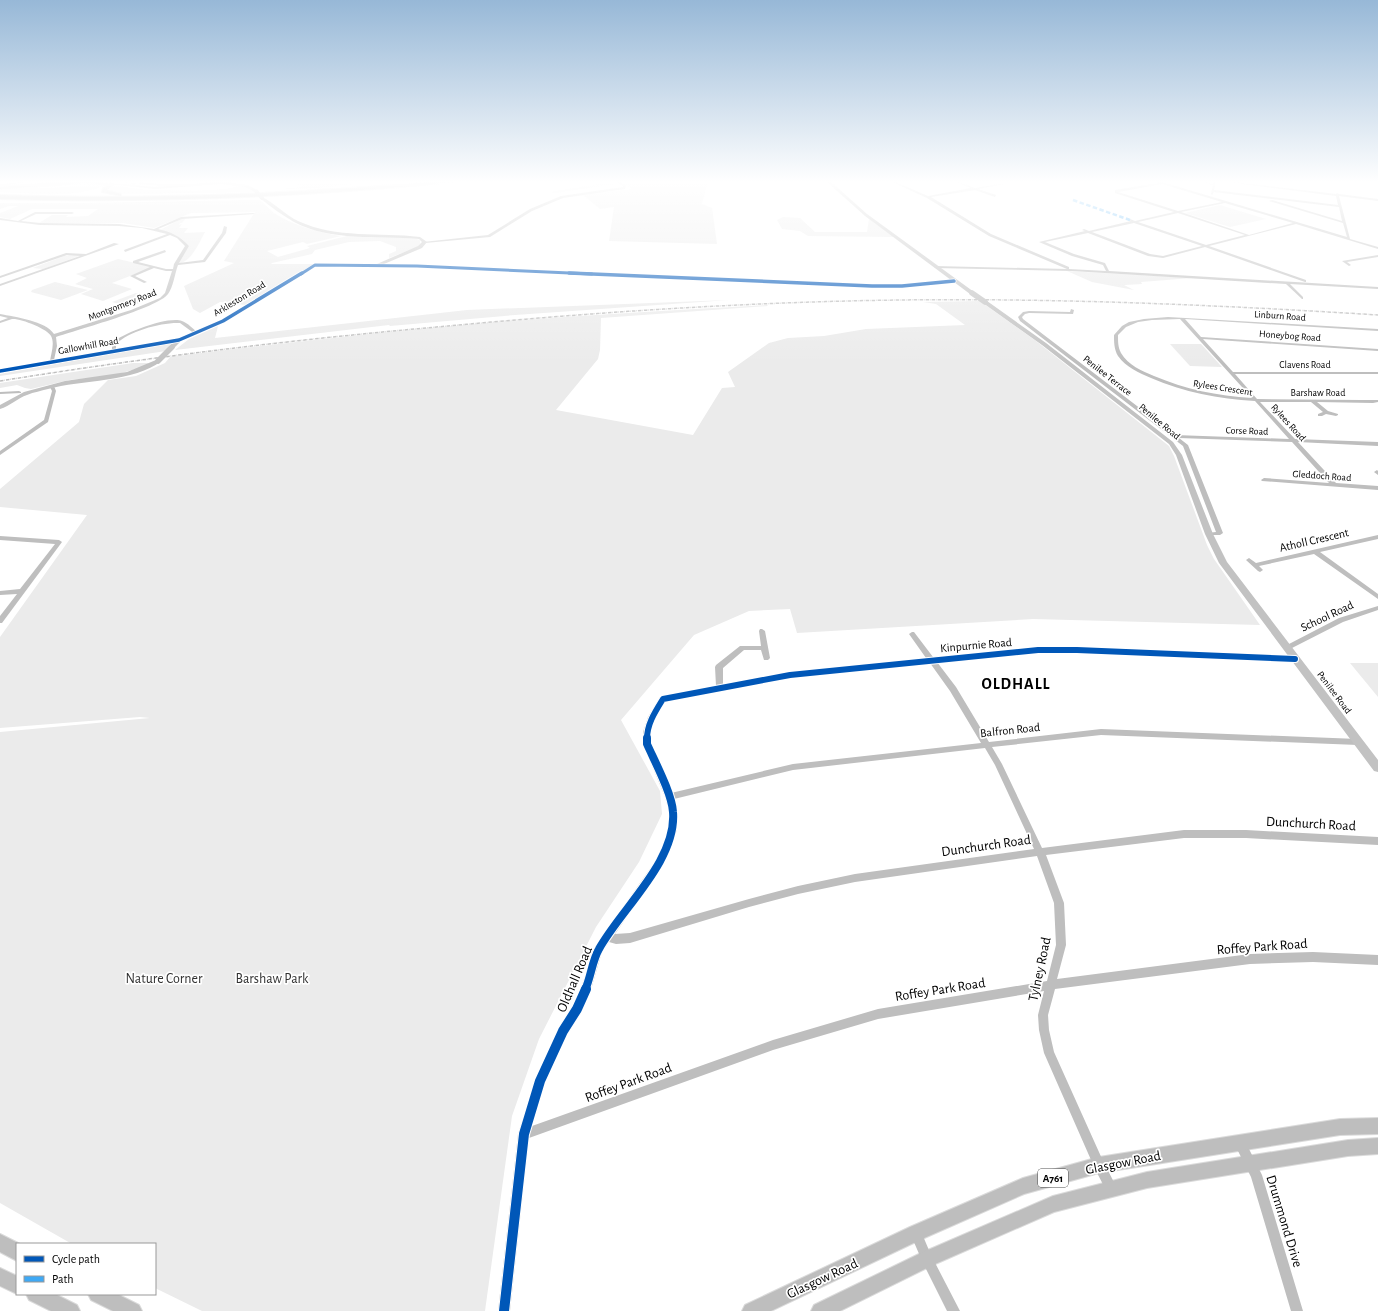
<svg xmlns="http://www.w3.org/2000/svg" width="1378" height="1311" font-family="'Alegreya Sans',sans-serif">
<style>
.green{fill:#ebebeb}
.lines{fill:none;stroke-linecap:round;stroke-linejoin:round}
.primary-casing{stroke:#dbdbdb;stroke-width:2}
.highway-casing{stroke:#dbdbdb;stroke-width:2}
.street{fill:#bebebe;fill-rule:evenodd}
.secondary{fill:#c2c2c2;fill-rule:evenodd}
.primary{fill:#bebebe;fill-rule:evenodd}
.highway{fill:#bebebe;fill-rule:evenodd}
.rail{stroke:#bebebe;stroke-width:1.5;stroke-dasharray:3.5 1 0.5 1;stroke-linecap:butt}
.secondary-bridge-far1{stroke:#c2c2c2;stroke-width:4}
.secondary-bridge{stroke:#c2c2c2;stroke-width:5.5}
.quiet{stroke:#3fa9f5;stroke-width:2.5;stroke-dasharray:4.5 2.5;stroke-linecap:butt}
.cycleway-far4-casing{stroke:#fff;stroke-width:4}
.cycleway-far3-casing{stroke:#fff;stroke-width:5}
.cycleway-far2-casing{stroke:#fff;stroke-width:8}
.cycleway-far1-casing{stroke:#fff;stroke-width:10}
.cycleway-casing{stroke:#fff;stroke-width:12}
.cycleway-far4{stroke:#0057b8;stroke-width:3}
.cycleway-far3{stroke:#0057b8;stroke-width:3.5}
.cycleway-far2{stroke:#0057b8;stroke-width:6}
.cycleway-far1{stroke:#0057b8;stroke-width:8}
.cycleway{stroke:#0057b8;stroke-width:10}
.labels{text-anchor:middle;stroke-width:3.5;stroke-linejoin:round;paint-order:stroke}
.far-street-label{font-size:10px;fill:#000;stroke:#fff}
.shield{fill:#fff;stroke:#4c4c4c;stroke-width:1}
.shield-label{font-size:11px;font-weight:bold;fill:#000}
.street-label{font-size:12px;fill:#000;stroke:#fff}
.near-street-label{font-size:14px;fill:#000;stroke:#fff}
.near-park-label{font-size:14px;fill:#313131;stroke:#fff}
.district-label{font-size:16px;font-weight:bold;letter-spacing:1px;fill:#000;stroke:#fff}
</style>
<rect width="100%" height="100%" fill="#fff"/>
<g class="green">
<polygon points="289,181 376,181 318,188 284,189 288,188 303,187"/>
<polygon points="617,181 615,183 617,184 554,193 550,192"/>
<polygon points="623,181 708,181 702,204 712,208 717,244 609,241 614,207 600,209 583,195 632,189 621,182"/>
<path d="M105,184l1,1c-33,14 -71,8 -106,7v-2l25,-2 42,-1z"/>
<polygon points="118,186 147,190 195,191 226,189 239,186 247,187 255,192 121,194 111,192 108,190 111,187"/>
<path d="M260,200c5,4 9,9 14,13 18,12 46,20 67,23l-34,8 -4,-2 -36,9 11,6 32,-9 -3,-2 40,-10 66,2 7,2v4l-3,3 -28,11v-4l7,-3v-4l-16,-6 -31,1 -34,8 -3,4 -40,9 -1,1h42l-67,41 -26,-3 -20,11 -7,-4 -9,-23 50,-23 -10,-2 31,-49 -64,1 -37,15 -31,-5h-84l13,-8h16l-2,2 22,-1 10,-7h-66l-22,10 -10,-2v-4l18,-7h-9l-9,3v-6h84z"/>
<polygon points="1220,205 1266,219 1230,227 1185,213"/>
<polygon points="783,217 800,218 815,232 867,232 869,219 894,237 808,236 800,231 782,229 777,220"/>
<path d="M181,219h4l-3,4h-2l-1,2 3,-1 -3,4h9l-4,5 21,-1c-6,11 -14,31 -28,32l12,-18 -7,-7 -22,-9z"/>
<polygon points="75,254 79,256 43,269 33,268 64,256"/>
<polygon points="118,259 153,267 112,283 132,289 103,301 81,294 93,289 75,284 87,278 76,274"/>
<polygon points="1067,271 1192,278 1141,282 1142,284 1124,285 1134,290 1092,282"/>
<polygon points="55,282 88,290 61,300 31,292 32,290"/>
<polygon points="136,293 152,298 129,307 112,302"/>
<polygon points="729,300 515,315 390,326 389,325 175,350 189,339 218,326 215,338 467,310"/>
<path d="M980,301l56,40 133,105 5,10 33,89 7,14 46,66 -227,-6 -236,14 -7,-24 -41,2 -55,24 -73,85 39,71 2,23 -23,48 -43,65 -57,112 -27,77 -27,195h-283l-47,-23v-44h-83l-72,-41v-471l150,-14 -10,-1 -140,11v-91l87,-122 -87,-8v-18l79,-67 5,-18 24,-24 28,-4 29,-13 5,-6c105,-13 210,-25 316,-34 93,-8 187,-13 281,-18l1,1 -167,12 -1,32 -2,9 -42,51 137,25 29,-47 13,-1 -7,-15 41,-29 19,-5 36,-2 42,-7 99,-4 -29,-21 -13,-2z"/>
<polygon points="171,343 166,351 0,376 0,374"/>
<polygon points="1170,344 1201,344 1222,367 1190,366"/>
<polygon points="133,363 149,363 142,367 112,376 69,380 31,389 25,388 17,385 0,388 0,383"/>
<polygon points="1350,663 1378,663 1378,697"/>
</g>
<g class="lines">
<defs>
<g id="primary">
<polygon points="77,181 92,181 114,184 112,185 85,183 0,189 0,187 50,182"/>
<polygon points="1378,1118 1378,1134 1340,1135 1099,1173 1024,1194 922,1239 771,1311 742,1311 745,1305 910,1227 1023,1178 1099,1157 1340,1119"/>
<polygon points="1378,1138 1378,1154 1348,1156 1147,1188 1054,1212 933,1265 840,1311 811,1311 814,1305 921,1253 1053,1196 1147,1172 1348,1140"/>
<polygon points="0,1234 20,1244 17,1244 17,1261 0,1252"/>
<polygon points="0,1268 17,1276 17,1294 0,1286"/>
<polygon points="26,1294 55,1294 77,1305 80,1311 51,1311 29,1300"/>
<polygon points="88,1294 117,1294 139,1305 142,1311 113,1311 91,1300"/>
</g>
<g id="highway">
<path d="M439,181h17l-2,1c-151,15 -302,21 -454,17v-4c147,5 293,-1 439,-14z"/>
<polygon points="110,183 114,184 107,190 121,194 121,196 102,192 103,188"/>
</g>
</defs>
<use href="#primary" class="primary-casing"/>
<use href="#highway" class="highway-casing"/>
<g class="street">
<polygon points="30,181 38,181 0,186 0,184"/>
<polygon points="112,181 137,183 131,187 130,186 133,184"/>
<polygon points="619,181 621,181 621,183 626,185 625,189 563,198 532,211 490,237 425,243 423,242 488,235 530,209 561,196 623,187 623,186 618,183"/>
<path d="M890,181h3l35,15 43,-8 -18,-7h3l19,7 44,-7 -41,8 18,6 -1,2 -20,-7 -44,7 60,37 78,33v2l37,2 -3,-6 -31,-9 -33,-14 46,-11 -3,-1 2,-1 5,2 42,-10 -3,-1 2,-1 5,2 39,-9 -59,-19v-3l43,-7 -3,-2h4l188,56 -4,-14 -74,-22 3,-1 70,21 -3,-14 -125,-15 -2,3 -1,-1 2,-9 -15,-4h4l11,3 1,-3h2l-2,9 124,15 -2,-9 -117,-15h7l110,13 1,-1 2,1 39,5v2l-39,-5 11,43 28,8v2l-82,-25 -87,22 97,34v2h-1l-100,-35 -42,11 -15,-2 -60,-23 -43,9 29,12 31,9 4,8 269,16v2l-88,-5 13,13v2h-1l-16,-15 -214,-13 -137,-3 -1,-2 133,3 -78,-33 -62,-38zM1162,184l60,18 -44,9 -60,-19zM1225,203l68,20 -44,12 -68,-23zM1178,213l67,22 -39,10 -68,-23zM1134,223l68,23 -39,10 -13,-2 -58,-22z"/>
<polygon points="139,182 165,184 188,184 165,186 138,184"/>
<path d="M35,212h37l2,1 -2,1h-36l-15,7 19,2 79,1 35,5 27,-12 72,-4 2,1 -73,5 -24,10c13,3 22,7 31,17l-10,17 24,-3 19,-27 2,-7 3,1 -1,6 -21,29 -27,3c-3,8 -5,23 -10,29 -10,14 -92,36 -112,43l1,9 -3,14 58,-10v-7c11,-10 56,-27 70,-22 6,2 11,8 15,11v2h-2l-15,-11c-18,-1 -51,8 -64,21v6l63,-11h1v2l-180,31v-2l50,-9c1,-7 5,-18 1,-25 -3,-7 -31,-18 -39,-17 -4,1 -8,3 -12,4v-2l8,-3 -8,-2v-2c15,3 46,7 54,20l77,-24 29,-12 5,-5 7,-22h-6l-12,-3 -19,8 12,6 -3,1 -14,-7 20,-9 -17,-4v-2l32,-11 1,2 -28,10 28,7h7l1,-5 11,-18 -8,-8 -7,-3 -45,17 -1,-2 43,-16 -25,-6 -23,-2 -79,-1 -40,-5v-2l18,3z"/>
<polygon points="114,243 119,244 0,286 0,284 80,256 67,255 0,278 0,276 66,253 86,254"/>
<polygon points="1378,255 1378,257 1347,262 1351,265 1349,266 1342,261"/>
<path d="M1071,309l3,1 -1,4 -44,-1 -4,1 -3,3 1,2 152,116 114,4 -34,-38c-37,-2 -71,-9 -104,-23 -12,-5 -25,-11 -33,-22 -4,-7 -4,-14 -4,-21l8,-9 7,-4 15,-3 24,-2 210,12v2l-193,-12 16,18 177,12v2l-175,-12 30,33h145v2h-143l22,25 104,1h17v2l-5,1 -56,-1 11,9 10,3v1l-2,1 -10,-2 -4,2h-4v-2l5,-2 -12,-10h-51l35,37 83,3v4l-80,-4 38,41 42,3v4l-116,-9 -1,-1 3,-2 65,5 -37,-41 -113,-4 9,7 35,88 -3,2h-13v-2l9,-1 -33,-86 -163,-125 -2,-4 5,-5 6,-1 41,1zM1180,319l72,79c-35,-2 -67,-9 -98,-22 -12,-5 -26,-11 -33,-23 -3,-6 -3,-11 -3,-18l8,-8 12,-5 14,-2z"/>
<polygon points="50,386 54,386 56,391 48,422 0,455 0,451 44,420 52,391 50,387"/>
<polygon points="19,391 21,392 21,393 0,394 0,392"/>
<polygon points="1377,470 1378,471 1378,475 1374,472"/>
<polygon points="1378,535 1378,539 1320,552 1378,594 1378,599 1314,554 1259,566 1263,570 1260,572 1258,571 1246,560 1249,558 1256,563"/>
<polygon points="0,536 59,540 62,542 2,623 0,623 0,616 17,594 0,595 0,591 20,589 55,544 0,540"/>
<polygon points="1378,606 1378,610 1343,622 1292,648 1285,648 1282,646 1283,644 1289,644 1339,618"/>
<path d="M760,629h2l3,2 5,27 -2,2h-4l-3,-10h-17l-21,18v17l67,-13 136,-14 -17,-24 3,-2h2l19,25 105,-9h39l220,9 2,2 -4,2 -218,-9h-39l-101,10 19,25 33,55 112,-13 257,10 3,1 1,2 -1,2 -3,1 -257,-10 -109,12 10,17 40,84 142,-18h62l132,7v8l-132,-7h-62l-138,17 18,48 2,42 -9,34 193,-25 63,-2 65,3v10l-65,-3 -63,2 -195,25 -7,26 1,15 5,22 49,109 15,29 -2,4 -4,2 -4,-2 -13,-25 -51,-116 -5,-23 -1,-15 6,-24 -166,28 -105,31 -244,88 -19,173h-12l20,-177 17,-53 24,-54 14,-22 9,-20 13,-38 59,-84 8,-15 7,-18v-19l-4,-14 -22,-53v-12l5,-15 12,-20 56,-11 -1,-19 1,-2 24,-19h21l-2,-15zM930,663l20,28 31,52 -188,21 -122,29c-6,-15 -23,-46 -20,-61 2,-11 9,-21 14,-31l125,-23zM985,748l10,17 39,84 -179,25 -57,12 -49,13 -119,34 -15,1 45,-65 10,-20 7,-19v-19l-3,-12 119,-29zM1037,856l17,47 2,42 -9,36 -169,28 -105,31 -241,86 13,-44 22,-47 14,-22 11,-27 10,-34 7,-10 7,2 14,-1 119,-36 49,-13 57,-12z"/>
<polygon points="1240,1137 1244,1139 1262,1175 1303,1311 1291,1311 1251,1177 1234,1143 1236,1139"/>
<polygon points="916,1227 920,1229 931,1255 960,1311 947,1311 923,1263 910,1233 912,1229"/>
</g>
<g class="secondary">
<polygon points="221,181 248,185 258,191 255,192 245,187 221,184 155,189 110,184 112,183 155,187"/>
<path d="M826,181h4l37,33 107,78v2h-4l-16,-12 -52,5h-30l-455,-20 -101,-1 -91,56 -44,19 -7,7 -5,-1 8,-8 44,-19 92,-56h64l41,-18 4,-4 -3,-3c-42,-4 -87,3 -125,-17 -12,-7 -23,-15 -33,-23l1,-2c13,6 23,18 36,24 39,18 81,11 122,16l7,5 -5,6 -38,16 488,21h30l49,-5 -86,-64z"/>
<polygon points="983,301 987,301 1046,343 1173,442 1182,455 1213,534 1227,562 1378,760 1378,772 1374,771 1219,563 1205,534 1176,455 1169,444 1042,345 983,303"/>
<path d="M156,360l5,1c-25,21 -81,19 -113,28 -7,2 -14,3 -21,6 -9,3 -17,11 -27,14v-4l24,-13 41,-11 62,-9z"/>
</g>
<use href="#primary" class="primary"/>
<use href="#highway" class="highway"/>
<path class="rail" d="M0,381c149,-24 298,-42 448,-55 150,-14 300,-24 451,-26 160,-2 320,5 479,15"/>
<polyline class="secondary-bridge-far1" points="256,191 262,198"/>
<g class="secondary-bridge">
<polyline points="972,293 985,302"/>
<polyline points="158,361 172,347"/>
</g>
<polyline class="quiet" points="1073,200 1130,220"/>
<defs>
<polyline id="cycleway-far4" points="301,274 315,265 417,266 592,274"/>
<g id="cycleway-far3">
<polyline points="569,273 872,286 902,286 954,281"/>
<polyline points="0,371 179,340 223,321 302,273"/>
</g>
<path id="cycleway-far2" d="M647,739c0,-15 8,-27 16,-40l127,-24 248,-25h39l218,9"/>
<path id="cycleway-far1" d="M585,990c6,-13 7,-29 14,-41 22,-40 78,-88 74,-137 -1,-18 -18,-50 -26,-68v-6"/>
<polyline id="cycleway" points="504,1311 524,1134 540,1081 563,1031 577,1009 586,989"/>
</defs>
<use href="#cycleway-far4" class="cycleway-far4-casing"/>
<use href="#cycleway-far3" class="cycleway-far3-casing"/>
<use href="#cycleway-far2" class="cycleway-far2-casing"/>
<use href="#cycleway-far1" class="cycleway-far1-casing"/>
<use href="#cycleway" class="cycleway-casing"/>
<use href="#cycleway-far4" class="cycleway-far4"/>
<use href="#cycleway-far3" class="cycleway-far3"/>
<use href="#cycleway-far2" class="cycleway-far2"/>
<use href="#cycleway-far1" class="cycleway-far1"/>
<use href="#cycleway" class="cycleway"/>
</g>
<linearGradient id="sky" x2="0" y2="1"><stop stop-color="#97b8d7"/><stop offset="0.5" stop-color="#fff"/><stop offset="1" stop-color="#fff" stop-opacity="0"/></linearGradient>
<rect width="1378" height="364" fill="url(#sky)"/>
<g class="labels">
<g class="far-street-label">
<text transform="translate(239 298) rotate(-31)" y="4">Arkleston Road</text>
<text transform="translate(122 304) rotate(-21)" y="4">Montgomery Road</text>
<text transform="translate(1280 315) rotate(4)" y="4">Linburn Road</text>
<text transform="translate(1290 335) rotate(4)" y="4">Honeybog Road</text>
<text transform="translate(88 345) rotate(-10)" y="4">Gallowhill Road</text>
<text x="1305" y="368">Clavens Road</text>
<text transform="translate(1108 375) rotate(38)" y="4">Penilee Terrace</text>
<text transform="translate(1223 387) rotate(9)" y="4">Rylees Crescent</text>
<text x="1318" y="396">Barshaw Road</text>
<text transform="translate(1160 421) rotate(40)" y="4">Penilee Road</text>
<text transform="translate(1289 422) rotate(48)" y="4">Rylees Road</text>
<text transform="translate(1247 430) rotate(2)" y="4">Corse Road</text>
<text transform="translate(1322 475) rotate(4)" y="4">Gleddoch Road</text>
<text transform="translate(1335 692) rotate(53)" y="4">Penilee Road</text>
</g>
<rect class="shield" x="1038" y="1169" width="30" height="18" rx="3"/>
<g class="shield-label">
<text x="1053" y="1182">A761</text>
</g>
<g class="street-label">
<text transform="translate(1314 540) rotate(-13)" y="4">Atholl Crescent</text>
<text transform="translate(1327 616) rotate(-25)" y="4">School Road</text>
<text transform="translate(976 645) rotate(-5)" y="4">Kinpurnie Road</text>
<text transform="translate(1010 730) rotate(-6)" y="4">Balfron Road</text>
</g>
<g class="near-street-label">
<text transform="translate(1311 823) rotate(3)" y="5">Dunchurch Road</text>
<text transform="translate(986 845) rotate(-8)" y="5">Dunchurch Road</text>
<text transform="translate(1262 946) rotate(-4)" y="5">Roffey Park Road</text>
<text transform="translate(1039 969) rotate(-78)" y="5">Tylney Road</text>
<text transform="translate(574 979) rotate(-67)" y="5">Oldhall Road</text>
<text transform="translate(940 989) rotate(-9)" y="5">Roffey Park Road</text>
<text transform="translate(628 1082) rotate(-20)" y="5">Roffey Park Road</text>
<text transform="translate(1123 1162) rotate(-11)" y="5">Glasgow Road</text>
<text transform="translate(1285 1221) rotate(73)" y="5">Drummond Drive</text>
<text transform="translate(822 1278) rotate(-25)" y="5">Glasgow Road</text>
</g>
<g class="near-park-label">
<text x="164" y="983">Nature Corner</text>
<text x="272" y="983">Barshaw Park</text>
</g>
<g class="district-label">
<text x="1016" y="689">OLDHALL</text>
</g>
</g>
<rect x="16" y="1243" width="140" height="52" fill="#ffffff" stroke="#999999"/>
<rect x="24" y="1256" width="20" height="6" fill="#0057b8" stroke="#999999"/>
<text x="52" y="1263" font-size="12" fill="#000000">Cycle path</text>
<rect x="24" y="1276" width="20" height="6" fill="#3fa9f5" stroke="#999999"/>
<text x="52" y="1283" font-size="12" fill="#000000">Path</text>
</svg>
